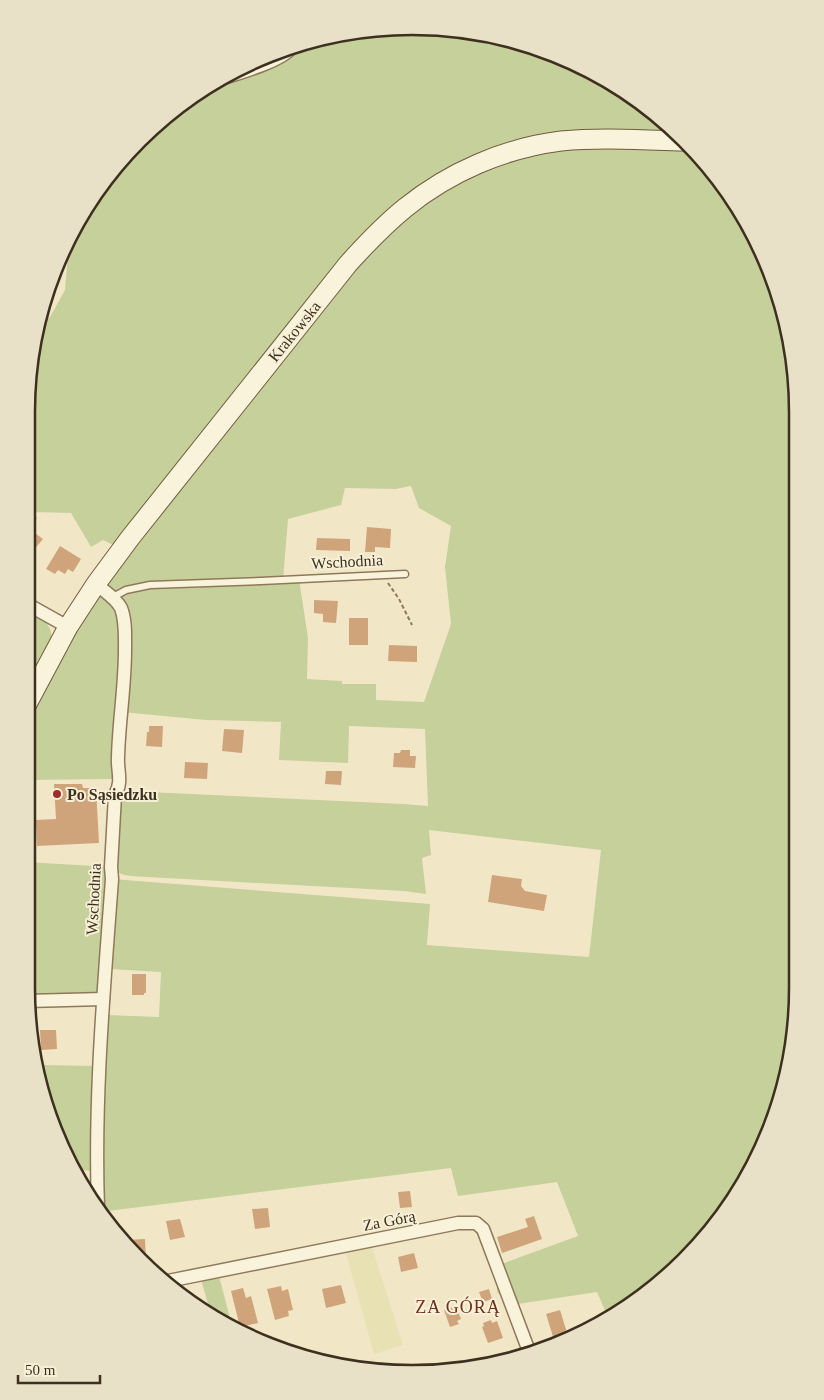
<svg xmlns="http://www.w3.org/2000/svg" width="824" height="1400" font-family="'Times New Roman',serif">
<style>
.farmland{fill:#e7e1b4}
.green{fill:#c6d09a;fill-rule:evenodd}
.building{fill:#d0a47b}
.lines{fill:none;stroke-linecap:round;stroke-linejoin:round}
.service-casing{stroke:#8e795b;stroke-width:9}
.minor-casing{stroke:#8e795b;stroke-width:15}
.secondary-casing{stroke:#705a3e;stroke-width:21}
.path{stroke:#8e795b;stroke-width:2;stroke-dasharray:4 2.5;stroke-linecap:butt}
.service{stroke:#faf3db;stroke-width:6}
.minor{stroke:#faf3db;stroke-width:12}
.secondary{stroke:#faf3db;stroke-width:19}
.poi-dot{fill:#a02e28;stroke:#f7f0d7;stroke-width:2}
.labels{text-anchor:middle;stroke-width:4;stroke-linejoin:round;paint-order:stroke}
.street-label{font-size:16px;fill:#3d301f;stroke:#f7f0d7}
.poi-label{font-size:16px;font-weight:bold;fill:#3d301f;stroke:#f7f0d7;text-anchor:start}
.neighbourhood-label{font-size:18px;letter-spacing:1px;fill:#6c321d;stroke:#f7f0d7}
.rim{fill:none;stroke:#3d301f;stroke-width:2.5}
</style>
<rect width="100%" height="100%" fill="#f1e7c7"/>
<polygon class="farmland" points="371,1244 403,1345 374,1354 345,1250"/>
<g class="green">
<path d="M412,26l76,8 72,22 67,35 75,66 44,62 31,69 20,98v628l-20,98 -44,91 -86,91 -40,21 -10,-23 -86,13 -14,-13 -1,-26 82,-30 -21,-54 -99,14 -7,-28 -351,44 -1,-2 8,-195 52,2 2,-45 -52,-3 -8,36 -72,2 -3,-19v-126l85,5 1,12 318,25 -3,41 162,12 12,-107 -172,-20 2,25 -9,3 4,36 -22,-3 -274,-15 -9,-2 -4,-3 3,-73 3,-5 3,-2 278,13 24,2 -3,-77 -76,-3 -1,37 -69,-3 2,-38 -75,-2 -84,-8h-3l-7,67 -85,1v-58l69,-138 26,-35 -19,-9 -12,7 -20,-34 -38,-1 -6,-5v-121l13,-63 10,-6 15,-27 4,-48 15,-29 59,-64v-13l54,-44 88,-33 17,-15 35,-10zM411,486l8,22 32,18 -6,41 6,57 -27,78 -48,-2v-16h-34v-3l-35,-2 1,-41 -9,-59 -16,1 5,-61 53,-14 4,-17 50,1z"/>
<path d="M27,612c14,7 23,8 25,26l-25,49z"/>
<polygon points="39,1065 97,1066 93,1171 78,1170 47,1112"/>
<polygon points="219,1276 232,1326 211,1315 201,1279"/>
</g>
<g class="building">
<polygon points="27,508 37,518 28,528 43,539 27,558"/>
<polygon points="367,527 391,529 390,548 375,547 375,552 365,552"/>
<polygon points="317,538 350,539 350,551 316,550"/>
<polygon points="60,546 81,559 73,572 68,569 65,574 58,570 55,574 46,569"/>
<polygon points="314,600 338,601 336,623 323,622 323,614 314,613"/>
<rect x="349" y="618" width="19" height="27"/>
<polygon points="389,645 417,646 417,662 388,661"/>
<polygon points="149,726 163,726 162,747 146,746 147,732 149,732"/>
<polygon points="224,729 244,730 242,753 222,751"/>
<polygon points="401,750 410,750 410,756 416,756 415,768 393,767 394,753 400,753"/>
<polygon points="185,762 208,763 207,779 184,778"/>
<polygon points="326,771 342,771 341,785 325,784"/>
<polygon points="54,784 82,784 83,788 96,788 99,843 37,846 36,820 56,819"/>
<polygon points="492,875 522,879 521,886 525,891 547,895 544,911 488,902"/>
<polygon points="132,974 146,974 146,993 144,993 144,995 132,995"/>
<polygon points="40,1030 56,1030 57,1049 41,1050"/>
<polygon points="410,1191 412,1207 400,1208 398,1192"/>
<polygon points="268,1208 270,1227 255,1229 252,1209"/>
<polygon points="534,1216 542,1239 502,1253 497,1237 528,1227 525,1219"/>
<polygon points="180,1219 185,1237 170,1240 166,1221"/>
<polygon points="145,1239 146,1261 124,1240"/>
<polygon points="414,1253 418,1268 401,1272 398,1257"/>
<polygon points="341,1285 346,1303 326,1308 322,1289"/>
<polygon points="281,1286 282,1291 288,1289 293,1310 288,1311 289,1316 275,1320 267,1289"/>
<polygon points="243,1288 246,1298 251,1296 258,1323 240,1327 231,1291"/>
<polygon points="489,1289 492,1299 483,1302 479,1292"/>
<polygon points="456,1306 461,1319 457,1321 459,1324 450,1327 444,1310"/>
<polygon points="560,1310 568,1336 554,1340 546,1314"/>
<polygon points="491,1320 492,1323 497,1321 503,1338 488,1343 482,1327 484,1326 483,1323"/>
</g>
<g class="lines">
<defs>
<polyline id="service" points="113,597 126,590 150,585 261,581 405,574"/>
<g id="minor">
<path d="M220,79c16,-5 62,-18 71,-31"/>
<path d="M96,584c8,7 20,14 25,24 5,13 4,28 4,42 0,36 -6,71 -7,107 -1,14 5,24 -3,38l-4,72 1,12c-8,109 -18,218 -14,329"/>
<polyline points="27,604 68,627"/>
<polyline points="28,1001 103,999"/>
<polyline points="168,1281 458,1223 476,1223 483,1229 530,1354"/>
</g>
<path id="secondary" d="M27,704l41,-77 28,-43 34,-46 218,-274c18,-20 36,-39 57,-56 44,-36 100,-60 156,-67 41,-4 82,-1 123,0"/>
</defs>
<use href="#service" class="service-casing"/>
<use href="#minor" class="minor-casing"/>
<use href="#secondary" class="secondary-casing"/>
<polyline class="path" points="388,583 399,599 412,625"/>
<use href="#service" class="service"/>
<use href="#minor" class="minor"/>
<use href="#secondary" class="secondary"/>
</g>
<circle class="poi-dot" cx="57" cy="794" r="5"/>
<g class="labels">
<g class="street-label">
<text transform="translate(294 331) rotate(-51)" y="6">Krakowska</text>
<text transform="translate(347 561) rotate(-3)" y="6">Wschodnia</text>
<text transform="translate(93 899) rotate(-87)" y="6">Wschodnia</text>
<text transform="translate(389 1220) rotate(-11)" y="6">Za Górą</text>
</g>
<g class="poi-label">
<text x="67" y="800">Po Sąsiedzku</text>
</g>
<g class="neighbourhood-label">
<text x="458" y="1313">ZA GÓRĄ</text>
</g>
</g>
<path d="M0 0H824V1400H0ZM412 35H412A377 377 0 0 1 789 412V988A377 377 0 0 1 412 1365H412A377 377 0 0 1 35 988V412A377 377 0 0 1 412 35Z" fill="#e8e1c8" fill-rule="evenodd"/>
<path class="rim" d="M412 35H412A377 377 0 0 1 789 412V988A377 377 0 0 1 412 1365H412A377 377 0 0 1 35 988V412A377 377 0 0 1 412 35Z"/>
<path d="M18 1375v8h82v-8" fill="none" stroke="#3d301f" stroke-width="2.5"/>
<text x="25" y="1375" font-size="15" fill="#3d301f" stroke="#f7f0d7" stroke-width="4" paint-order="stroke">50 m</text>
</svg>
